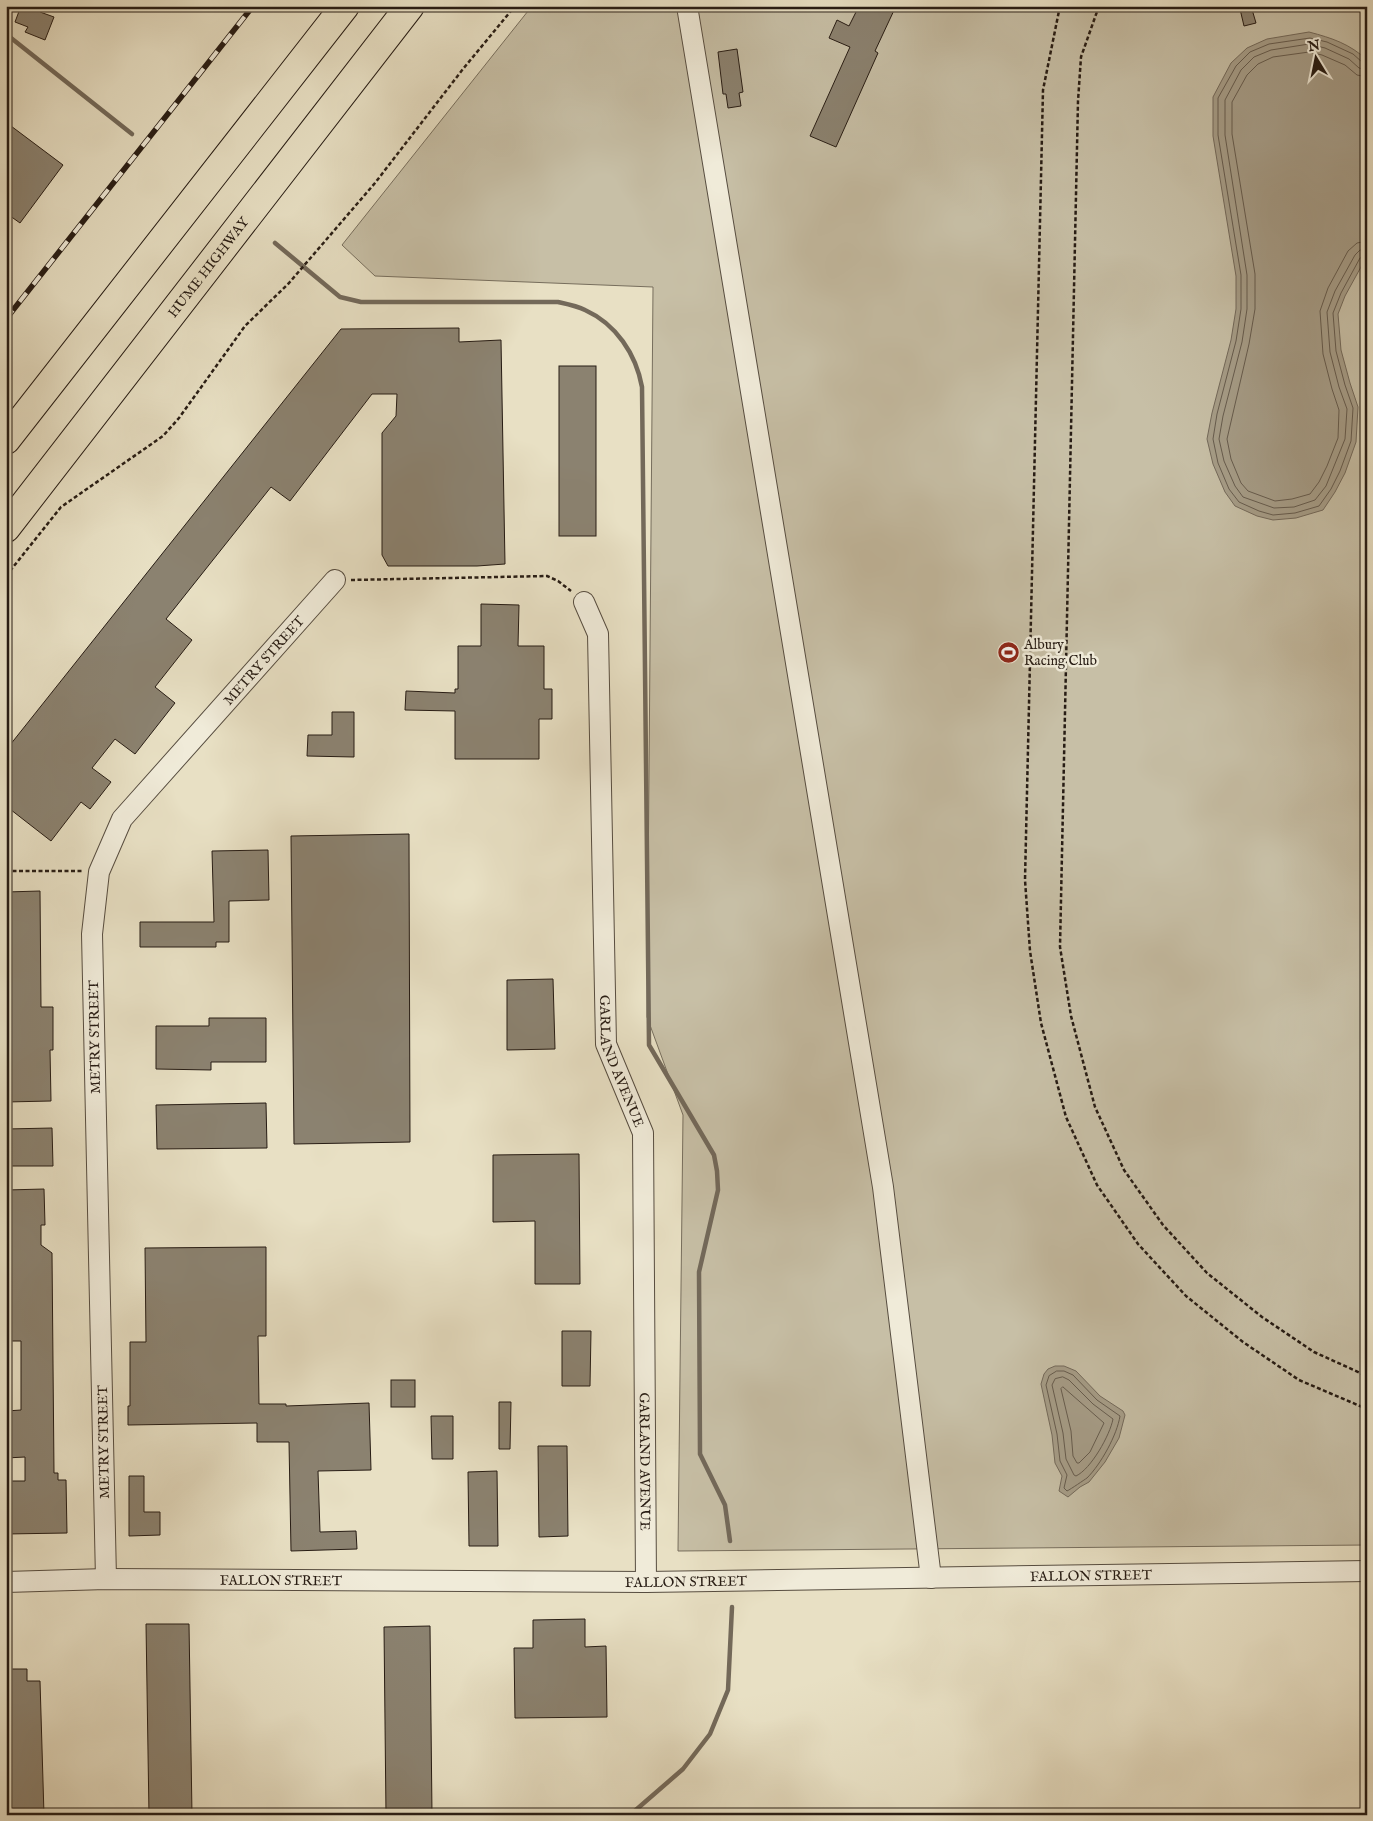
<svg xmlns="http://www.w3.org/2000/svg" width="1373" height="1821" font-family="'IM FELL English',serif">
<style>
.green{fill:#c7bfa6;stroke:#776e5d}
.water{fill:#a69d88;stroke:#73695a}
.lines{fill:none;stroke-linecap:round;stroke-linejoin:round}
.shore{stroke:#665c4e;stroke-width:1}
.stream{stroke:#73695a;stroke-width:4.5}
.building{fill:#8b8270;stroke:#271c14}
.minor-casing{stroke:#574d40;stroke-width:22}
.highway-casing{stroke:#271c14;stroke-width:30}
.path{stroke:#271c14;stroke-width:2.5;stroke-dasharray:4 2.5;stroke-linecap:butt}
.minor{stroke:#f0ebd9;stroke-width:20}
.highway{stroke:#e8e0c4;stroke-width:28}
.rail-casing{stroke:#271c14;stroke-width:5.5}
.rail{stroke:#f0ebd9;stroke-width:4;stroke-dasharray:11;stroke-linecap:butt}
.labels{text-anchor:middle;stroke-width:5;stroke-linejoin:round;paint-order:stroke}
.street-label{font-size:14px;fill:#271c14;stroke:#f0ebd9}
.poi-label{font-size:14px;fill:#271c14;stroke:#f0ebd9;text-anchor:start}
</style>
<rect width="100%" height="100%" fill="#e8e0c4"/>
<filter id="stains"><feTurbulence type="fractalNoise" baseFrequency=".004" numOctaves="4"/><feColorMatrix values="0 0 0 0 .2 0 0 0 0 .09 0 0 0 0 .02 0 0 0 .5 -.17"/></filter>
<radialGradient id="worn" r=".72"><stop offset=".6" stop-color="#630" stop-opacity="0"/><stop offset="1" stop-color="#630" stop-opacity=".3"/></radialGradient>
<polygon class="green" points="532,6 1367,6 1367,1545 678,1551 683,1115 647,1017 653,287 375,276 342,245"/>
<g class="water">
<path d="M1309,32c23,6 41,12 58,28v196l-22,40 -7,18 3,36 9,33 8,24 -2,35 -11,31 -10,19 -12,18 -27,8 -23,2 -16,-4 -22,-10 -10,-14 -12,-28 -6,-25 5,-26 19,-73 5,-31v-33l-23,-140v-39l18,-34 16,-15 20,-9z"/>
<polygon points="1055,1366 1064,1366 1076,1371 1100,1396 1123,1411 1125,1415 1119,1438 1105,1462 1089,1482 1080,1487 1068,1497 1059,1491 1062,1476 1055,1463 1052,1435 1041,1384 1044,1374 1048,1369"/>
</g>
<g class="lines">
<g class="shore">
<polyline points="1367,63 1362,62 1353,54 1327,42 1310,38 1269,44 1250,52 1236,66 1218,98 1218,135 1241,275 1241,309 1236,341 1217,414 1213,439 1218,463 1229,489 1239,502 1259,511 1273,515 1295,513 1319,506 1331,489 1340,471 1351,441 1353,408 1345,385 1336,351 1333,313 1341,293 1360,258 1367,255"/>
<polyline points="1367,70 1359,68 1349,59 1325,48 1309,44 1271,50 1254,57 1241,70 1225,100 1225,135 1247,275 1247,309 1242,342 1223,416 1219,439 1224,461 1235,486 1243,497 1274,508 1294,507 1315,500 1326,486 1345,439 1347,409 1339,387 1330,352 1327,312 1335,291 1355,255 1360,250 1367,249"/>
<polyline points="1367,77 1357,75 1345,65 1322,55 1309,52 1273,57 1258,64 1247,75 1232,102 1232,134 1255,274 1255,309 1249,344 1227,439 1231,459 1241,483 1248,491 1275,501 1292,499 1310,494 1319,482 1327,466 1338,438 1339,410 1332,389 1323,354 1320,311 1328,288 1348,251 1357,243 1367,241"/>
<path d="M1057,1371h7l9,4 24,25 23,16c-3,19 -19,48 -33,62 -3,2 -16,11 -20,13l-3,-3 3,-13 -7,-14 -3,-27 -11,-49 3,-9z"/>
<path d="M1063,1377l6,3 24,24 20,15c-3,16 -22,50 -37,57l-2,-1 -8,-16 -3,-26 -11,-48 3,-6z"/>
<polygon points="1063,1387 1104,1423 1090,1452 1079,1463 1077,1463 1073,1456 1071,1431 1061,1389"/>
</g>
<g class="stream">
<polyline points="6,34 132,134"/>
<path d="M275,243l65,54 21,5h197c9,2 19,4 27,8 31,14 51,44 57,77l7,658 65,110 3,16 1,19 -19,82 1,182 25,51 5,36"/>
<polyline points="630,1815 683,1769 710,1734 728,1690 732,1607"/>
</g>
</g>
<g class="building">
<polygon points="21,6 42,6 40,12 54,17 45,40 25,32 28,27 15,22"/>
<polygon points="859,6 896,6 875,51 878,53 836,147 810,136 850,47 829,38 837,20 849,26"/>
<polygon points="1251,6 1256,23 1244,26 1240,9"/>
<polygon points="737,49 743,92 739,93 741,106 728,108 726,94 723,94 718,52"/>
<polygon points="11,126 63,165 20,223 6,213 6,133"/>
<polygon points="459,328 459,342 501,340 505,564 477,566 388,566 382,555 382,433 396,416 397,394 372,394 290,501 271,487 166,619 192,640 155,687 175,703 135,754 115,739 92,768 111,782 90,809 81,802 51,841 6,806 6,750 341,329"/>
<rect x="559" y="366" width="37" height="170"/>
<polygon points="481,604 519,605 518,646 544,646 544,689 552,689 552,719 539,719 539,759 455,759 455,711 405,710 406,691 455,693 455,689 458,689 458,646 481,646"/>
<polygon points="332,712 354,712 354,757 307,756 308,735 332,735"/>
<polygon points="409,834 410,1142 294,1144 291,836"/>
<polygon points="268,850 269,900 229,901 229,942 216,942 216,947 140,947 140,922 214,922 212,851"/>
<polygon points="40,891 41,1007 53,1007 53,1050 50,1050 51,1101 6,1102 6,892"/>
<polygon points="553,979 555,1049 507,1050 507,980"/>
<polygon points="209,1018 266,1018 266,1062 211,1062 211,1070 156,1069 156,1026 209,1026"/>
<polygon points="266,1103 267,1148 157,1149 156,1105"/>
<polygon points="52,1128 53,1166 6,1166 6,1129"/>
<polygon points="579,1154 580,1284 535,1284 535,1221 493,1222 493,1155"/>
<polygon points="44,1189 45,1225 41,1225 41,1245 52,1253 54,1473 58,1473 58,1480 66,1480 67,1533 6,1534 6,1481 25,1481 25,1457 6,1458 6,1411 21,1410 21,1341 6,1341 6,1190"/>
<polygon points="266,1247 266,1336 258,1336 259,1404 286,1404 286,1406 369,1403 371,1470 318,1471 320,1532 356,1531 357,1549 291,1551 289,1442 257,1442 257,1423 128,1425 128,1406 130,1406 130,1342 146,1342 145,1248"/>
<polygon points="562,1331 591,1331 590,1386 562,1386"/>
<rect x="391" y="1380" width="24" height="27"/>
<polygon points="499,1402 511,1402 510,1449 499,1449"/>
<polygon points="431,1416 453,1416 453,1459 432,1459"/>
<polygon points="538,1446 567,1446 568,1536 539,1537"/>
<polygon points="497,1471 498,1546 469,1546 468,1472"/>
<polygon points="129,1476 144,1476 144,1512 160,1512 160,1535 129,1536"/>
<polygon points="585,1619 585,1647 606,1646 607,1717 515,1718 514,1648 533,1648 533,1620"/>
<polygon points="146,1624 189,1624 192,1815 149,1815"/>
<polygon points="430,1626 432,1815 386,1815 384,1627"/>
<polygon points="6,1669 27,1669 27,1681 40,1681 44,1815 6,1815"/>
</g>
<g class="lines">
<defs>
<g id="minor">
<polyline points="687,6 883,1187 931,1578"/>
<path id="s1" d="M584,602l14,32 8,410 37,89 3,449"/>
<path id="s2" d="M106,1579l-14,-645 7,-62 23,-53 213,-239"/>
<path id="s3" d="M6,1582l100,-3 540,3 721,-11"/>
</g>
<g id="highway">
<polyline points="6,440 345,6"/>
<path id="s4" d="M6,528l404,-522"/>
</g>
</defs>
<use href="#minor" class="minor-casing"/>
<use href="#highway" class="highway-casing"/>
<g class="path">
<polyline points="1060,6 1043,90 1025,880 1030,951 1041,1023 1066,1117 1097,1185 1138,1244 1186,1296 1243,1342 1299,1380 1367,1409"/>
<polyline points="1099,6 1081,57 1078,101 1060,947 1071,1016 1095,1107 1124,1170 1163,1225 1207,1273 1262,1317 1314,1352 1367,1376"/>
<polyline points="6,576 61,507 163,436 179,418 245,326 289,283 375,183 463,69 515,6"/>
<polyline points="351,580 547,576 558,581 571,591"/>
<polyline points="6,871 82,871"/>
</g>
<use href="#minor" class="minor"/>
<use href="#highway" class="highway"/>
<defs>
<polyline id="rail" points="6,319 253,6"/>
</defs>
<use href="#rail" class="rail-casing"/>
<use href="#rail" class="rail"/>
</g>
<defs>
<symbol id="stadium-disc" viewBox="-11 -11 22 22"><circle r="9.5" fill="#8f2418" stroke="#f0ebd9"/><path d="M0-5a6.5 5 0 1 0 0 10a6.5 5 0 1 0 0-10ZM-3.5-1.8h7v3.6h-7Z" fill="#fff"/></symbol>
</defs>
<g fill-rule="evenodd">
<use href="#stadium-disc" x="996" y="640" width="25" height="25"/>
</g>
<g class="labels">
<g class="street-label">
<text dy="5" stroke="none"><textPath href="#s4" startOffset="330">HUME HIGHWAY</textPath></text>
<text dy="5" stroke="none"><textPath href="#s2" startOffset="978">METRY STREET</textPath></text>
<text transform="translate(94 1037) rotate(-91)" y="5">METRY STREET</text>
<text dy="5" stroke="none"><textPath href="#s1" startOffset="465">GARLAND AVENUE</textPath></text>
<text transform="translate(103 1442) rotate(-91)" y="5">METRY STREET</text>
<text dy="5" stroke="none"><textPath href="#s1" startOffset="870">GARLAND AVENUE</textPath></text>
<text dy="5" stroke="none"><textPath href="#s3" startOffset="1085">FALLON STREET</textPath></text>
<text dy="5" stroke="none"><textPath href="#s3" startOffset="275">FALLON STREET</textPath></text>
<text dy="5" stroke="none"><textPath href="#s3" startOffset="680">FALLON STREET</textPath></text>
</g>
<g class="poi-label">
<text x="1024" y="649">Albury<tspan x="1024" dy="16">Racing Club</tspan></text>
</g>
</g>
<rect width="1373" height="1821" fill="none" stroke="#e8e0c4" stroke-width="25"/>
<rect x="8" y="8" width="1358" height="1806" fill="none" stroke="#271c14" stroke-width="2.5"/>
<rect x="12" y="12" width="1348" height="1796" fill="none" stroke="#271c14"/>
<g transform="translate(1316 58) rotate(350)" stroke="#f0ebd9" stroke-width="4" paint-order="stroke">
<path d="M0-4L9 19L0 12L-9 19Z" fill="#271c14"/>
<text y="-8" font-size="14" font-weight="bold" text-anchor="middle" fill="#271c14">N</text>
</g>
<rect width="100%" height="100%" filter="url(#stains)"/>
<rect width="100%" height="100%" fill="url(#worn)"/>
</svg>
